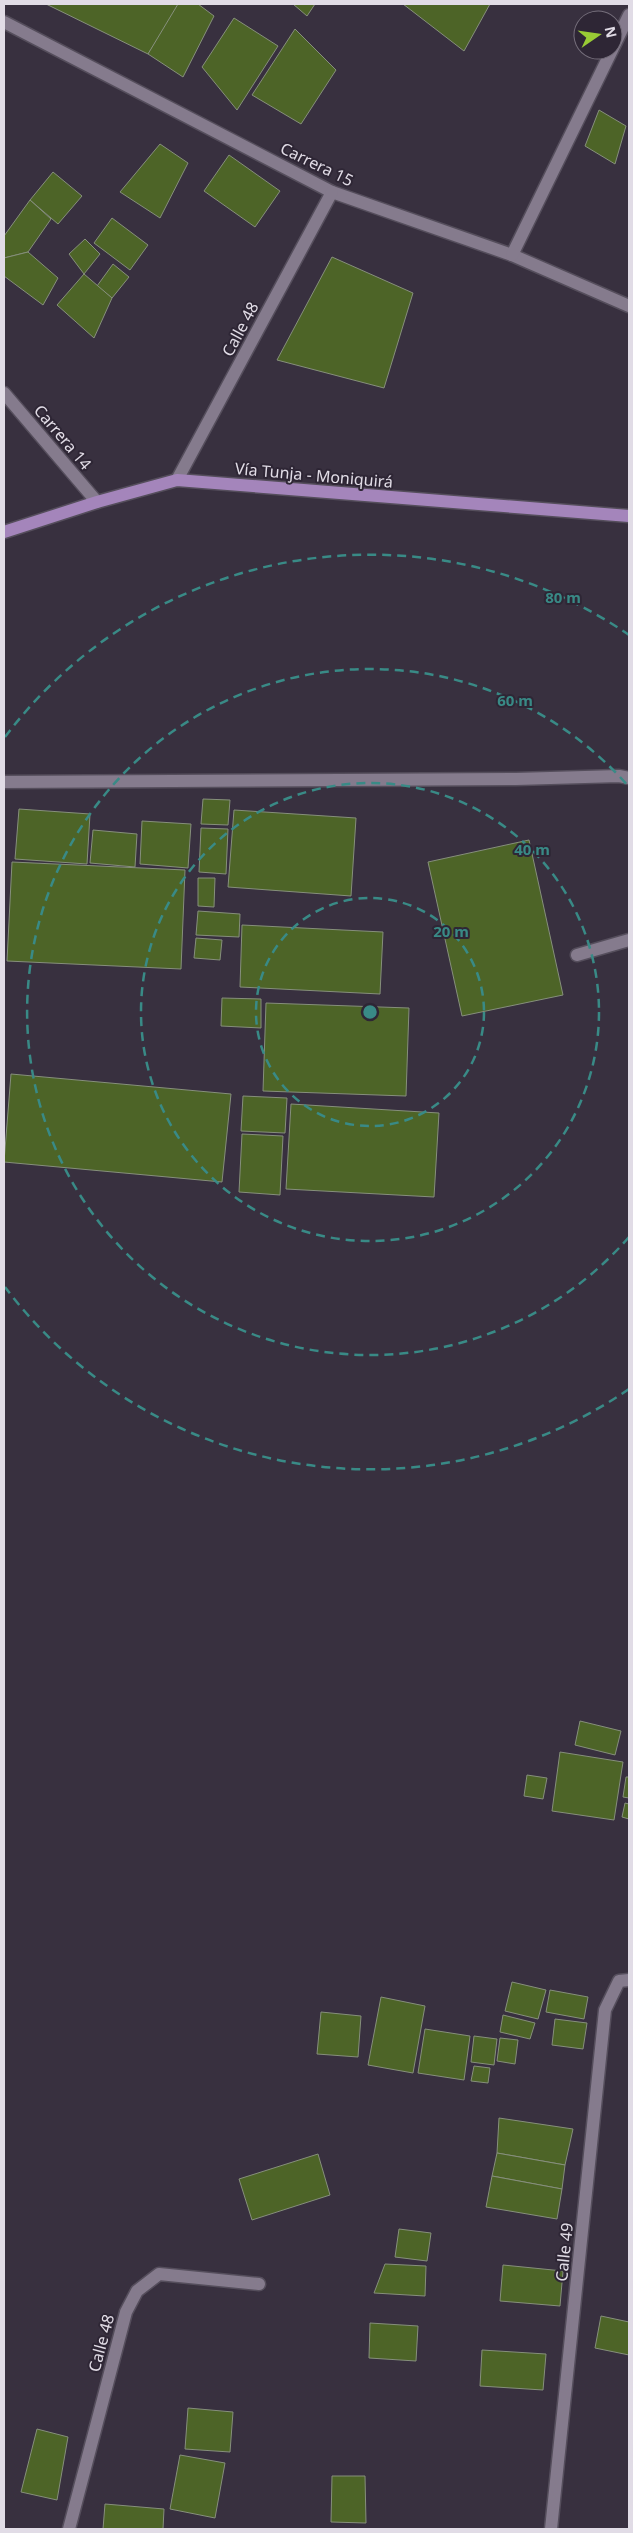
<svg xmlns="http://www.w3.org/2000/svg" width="633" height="2533" font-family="'Noto Sans',sans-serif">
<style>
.building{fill:#4d6427;stroke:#868f7c}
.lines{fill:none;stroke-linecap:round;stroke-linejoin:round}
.minor-casing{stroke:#554e5c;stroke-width:15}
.primary-casing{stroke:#554e5c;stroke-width:15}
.minor{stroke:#857b8d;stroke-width:12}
.primary{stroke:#a485bb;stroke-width:12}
.ring{fill:none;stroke:#398a86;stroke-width:2.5;stroke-dasharray:9 6}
.labels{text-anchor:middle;stroke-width:4;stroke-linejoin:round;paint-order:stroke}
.street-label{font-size:16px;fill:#e1dce6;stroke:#2e2635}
.centre{fill:#398a86;stroke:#2e2635;stroke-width:2.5}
.ring-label{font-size:15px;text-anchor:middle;font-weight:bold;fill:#398a86;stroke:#2e2635;stroke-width:4;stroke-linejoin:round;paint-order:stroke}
</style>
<rect width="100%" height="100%" fill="#38303f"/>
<g class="building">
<polygon points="46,4 180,4 148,54"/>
<polygon points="178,4 198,4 214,16 183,77 148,54"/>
<polygon points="293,4 315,4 307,16"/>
<polygon points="403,4 490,4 464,51"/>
<polygon points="234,18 278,46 237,110 202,67"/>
<polygon points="295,29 336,70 301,124 252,95"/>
<polygon points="599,110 626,126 615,164 585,146"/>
<polygon points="160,144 188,163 160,218 120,192"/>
<polygon points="229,155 280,191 255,227 204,191"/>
<polygon points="53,172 82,196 58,224 30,200"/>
<polygon points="30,200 51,219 28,252 4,258 4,236"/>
<polygon points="112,218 148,245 130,270 94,243"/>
<polygon points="85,239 100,254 84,274 69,254"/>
<polygon points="28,252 58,278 43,305 4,276 4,258"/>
<polygon points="332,257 413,293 384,388 277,360"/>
<polygon points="113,264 129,277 112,298 97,286"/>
<polygon points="84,274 112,298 94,338 57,305"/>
<polygon points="203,799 230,800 228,825 201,824"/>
<polygon points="19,809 90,814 87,864 15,859"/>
<polygon points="234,810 356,818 351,896 228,887"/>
<polygon points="142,821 191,824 188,868 140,864"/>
<polygon points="201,828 228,829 226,874 199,872"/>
<polygon points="93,830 137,834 135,867 90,863"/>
<polygon points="529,840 563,995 462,1016 428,862"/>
<polygon points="12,862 185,870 181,969 7,961"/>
<polygon points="198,878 215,878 214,907 198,906"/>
<polygon points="198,911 240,914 239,937 196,935"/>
<polygon points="242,925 383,932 380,994 240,987"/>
<polygon points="196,938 222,940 220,960 194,958"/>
<polygon points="222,998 261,999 261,1028 221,1026"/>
<polygon points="266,1003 409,1008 406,1096 263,1091"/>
<polygon points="11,1074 231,1094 222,1182 4,1162"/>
<polygon points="243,1096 287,1098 285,1133 241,1131"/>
<polygon points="291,1104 439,1113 434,1197 286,1189"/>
<polygon points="242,1134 283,1136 280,1195 239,1192"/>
<polygon points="580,1721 621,1731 615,1755 575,1745"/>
<polygon points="560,1752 623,1762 614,1820 552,1811"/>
<polygon points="527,1775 547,1778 543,1799 524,1796"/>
<polygon points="626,1777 629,1777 629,1798 623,1797"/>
<polygon points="625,1803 629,1804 629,1819 622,1817"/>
<polygon points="512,1982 546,1990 538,2019 505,2011"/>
<polygon points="550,1990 588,1997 584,2019 546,2012"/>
<polygon points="381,1997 425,2006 413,2073 368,2065"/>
<polygon points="321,2012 361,2016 358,2057 317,2054"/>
<polygon points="503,2015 535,2023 530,2039 500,2032"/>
<polygon points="555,2019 587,2023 583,2049 552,2045"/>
<polygon points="425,2029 470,2036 464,2080 418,2073"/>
<polygon points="474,2036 497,2039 494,2065 471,2062"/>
<polygon points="500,2038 518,2040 515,2064 497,2061"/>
<polygon points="474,2066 490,2068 488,2083 471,2081"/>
<polygon points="499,2118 573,2129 565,2165 497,2153"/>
<polygon points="497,2153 565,2165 562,2189 492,2176"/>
<polygon points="318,2154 330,2195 252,2220 239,2179"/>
<polygon points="492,2176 562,2189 557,2219 486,2207"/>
<polygon points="399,2229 431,2233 427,2261 395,2257"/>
<polygon points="385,2264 426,2266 425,2296 374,2293"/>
<polygon points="503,2265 563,2271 560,2306 500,2301"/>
<polygon points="601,2316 629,2322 629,2355 595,2348"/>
<polygon points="370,2323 418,2326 416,2361 369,2358"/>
<polygon points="482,2350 546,2354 543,2390 480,2386"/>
<polygon points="188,2408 233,2412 230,2452 185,2449"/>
<polygon points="37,2429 68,2437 57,2500 21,2492"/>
<polygon points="180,2455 225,2463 215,2518 170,2509"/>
<polygon points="332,2476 365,2476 366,2523 331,2522"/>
<polygon points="105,2504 164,2509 163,2529 103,2529"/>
</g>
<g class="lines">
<defs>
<g id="minor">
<polyline points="4,22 332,192 512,255 629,306"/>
<polyline points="613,48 629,15"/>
<polyline points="512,255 612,50"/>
<polyline points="4,393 97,502"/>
<polyline points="177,480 332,192"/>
<polyline points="4,782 516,779 619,776 629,778"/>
<polyline points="577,955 629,940"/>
<polyline points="69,2529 126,2312 137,2291 159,2274 259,2284"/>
<polyline points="551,2529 605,2010 619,1981 629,1980"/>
</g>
<polyline id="primary" points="4,532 97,502 177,480 629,516"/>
</defs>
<use href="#minor" class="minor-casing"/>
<use href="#primary" class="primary-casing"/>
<use href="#minor" class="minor"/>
<use href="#primary" class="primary"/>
</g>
<g class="ring">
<circle cx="370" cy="1012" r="114"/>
<circle cx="370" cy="1012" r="229"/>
<path d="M629 1237A343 343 0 1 1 629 787"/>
<path d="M629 1389A457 457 0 0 1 5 1287M5 737A457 457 0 0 1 629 635"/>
</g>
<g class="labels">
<g class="street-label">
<text transform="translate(317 164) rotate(26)" y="6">Carrera 15</text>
<text transform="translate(240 329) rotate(-62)" y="6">Calle 48</text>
<text transform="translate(63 437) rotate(50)" y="6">Carrera 14</text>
<text transform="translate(314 475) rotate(5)" y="6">Vía Tunja - Moniquirá</text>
<text transform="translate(564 2252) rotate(-84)" y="6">Calle 49</text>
<text transform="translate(101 2343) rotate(-75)" y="6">Calle 48</text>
</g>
</g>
<circle cx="370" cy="1012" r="8" class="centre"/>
<g class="ring-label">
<text x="563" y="603">80 m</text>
<text x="515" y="706">60 m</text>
<text x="532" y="855">40 m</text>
<text x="451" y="937">20 m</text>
</g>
<rect width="633" height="2533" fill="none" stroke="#e1dce6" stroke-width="10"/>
<g transform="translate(598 35) rotate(77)"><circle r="24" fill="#2e2635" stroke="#766f7c"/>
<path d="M0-4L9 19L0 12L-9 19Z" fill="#99cb35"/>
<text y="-8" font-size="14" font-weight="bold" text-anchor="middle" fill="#e1dce6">N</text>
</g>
</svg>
